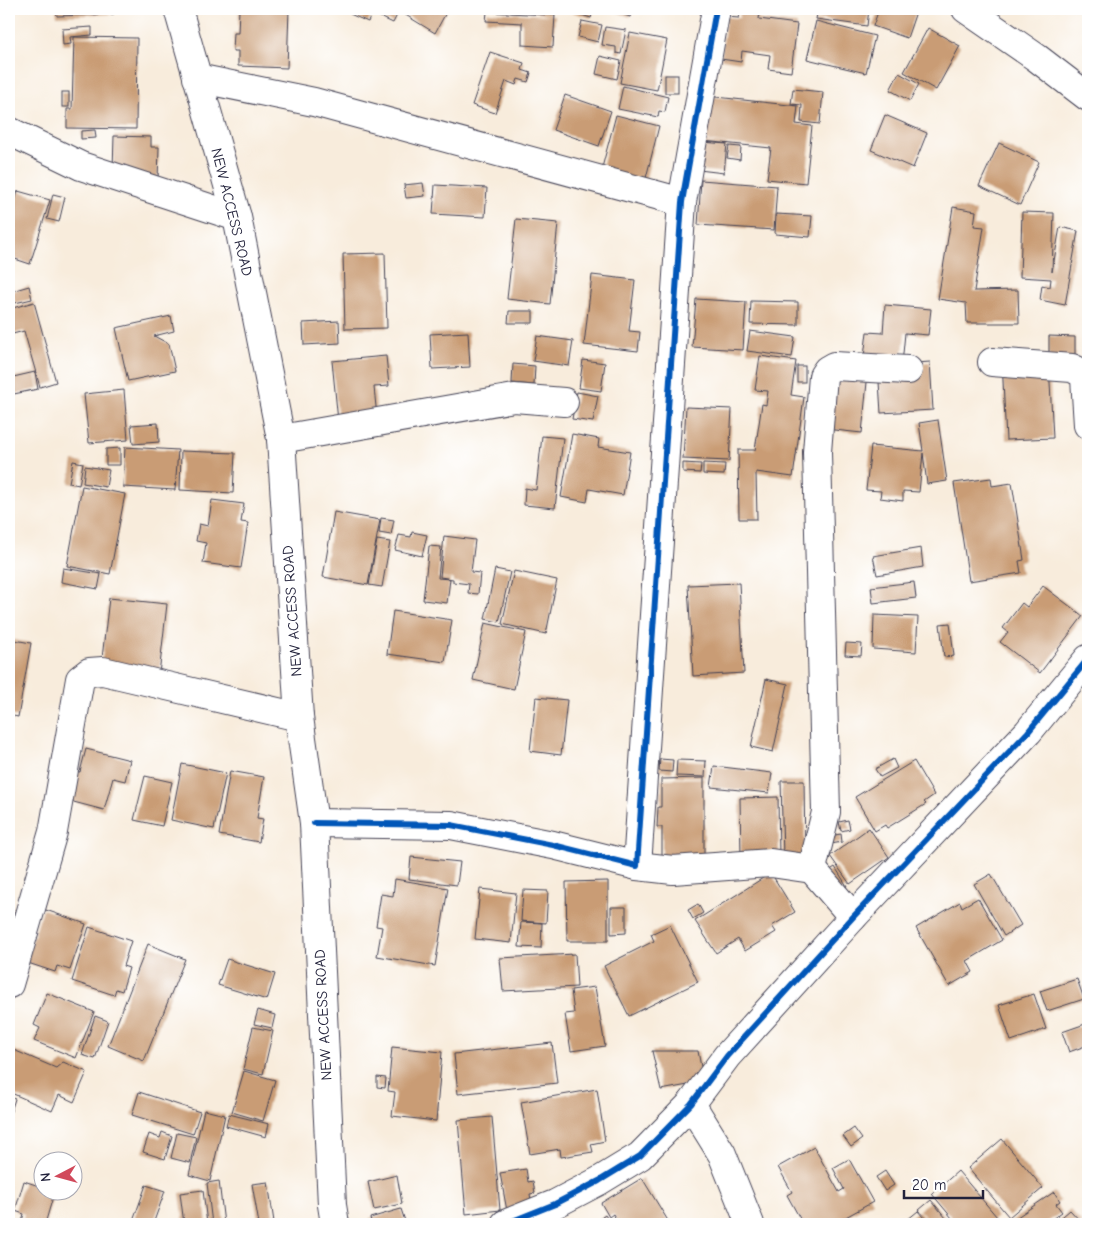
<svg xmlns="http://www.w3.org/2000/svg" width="1097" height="1233" font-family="'Comic Neue',sans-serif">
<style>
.building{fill:#c99c74}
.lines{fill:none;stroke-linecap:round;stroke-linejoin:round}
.street-casing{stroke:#424053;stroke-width:30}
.secondary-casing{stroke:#424053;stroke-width:30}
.street{stroke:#fff;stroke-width:28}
.secondary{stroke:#fff;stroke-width:28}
.cycleway-casing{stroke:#fff;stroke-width:9}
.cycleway{stroke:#0057b8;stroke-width:6}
.labels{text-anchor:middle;stroke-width:4;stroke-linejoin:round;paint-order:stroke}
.street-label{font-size:15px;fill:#22223b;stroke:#fff}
</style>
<rect width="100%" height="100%" fill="#fff"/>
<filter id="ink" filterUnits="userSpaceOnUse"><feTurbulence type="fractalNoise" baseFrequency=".02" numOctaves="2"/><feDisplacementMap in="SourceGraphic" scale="10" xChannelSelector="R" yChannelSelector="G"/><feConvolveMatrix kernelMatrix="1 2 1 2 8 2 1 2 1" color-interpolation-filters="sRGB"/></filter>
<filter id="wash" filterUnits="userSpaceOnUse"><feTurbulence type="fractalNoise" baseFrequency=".0096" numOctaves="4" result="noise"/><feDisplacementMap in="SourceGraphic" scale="20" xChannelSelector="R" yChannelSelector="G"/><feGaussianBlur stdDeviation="1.12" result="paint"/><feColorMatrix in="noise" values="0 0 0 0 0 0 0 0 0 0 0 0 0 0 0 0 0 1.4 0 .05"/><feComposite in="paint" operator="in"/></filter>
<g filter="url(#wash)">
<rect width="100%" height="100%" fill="#f8ecdc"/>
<g id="blocks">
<g class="building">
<polygon points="56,9 114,9 114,14 57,16"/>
<polygon points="239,9 289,9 287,68 238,66 238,51 233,51 234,33 238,33"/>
<polygon points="352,9 400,9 393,23 372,13 368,22 350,14"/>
<polygon points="407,9 448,9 435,33 404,14"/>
<polygon points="524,9 551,9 550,15 555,15 553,47 522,45 522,23 486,21 487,12 549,15"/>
<polygon points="573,9 594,9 591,18 572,12"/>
<polygon points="609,9 633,9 630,17"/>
<polygon points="741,9 760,11 759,19 797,24 791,72 768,69 770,55 742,51 741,62 721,59 726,17 739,18"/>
<polygon points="818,9 869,9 867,26 816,19"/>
<polygon points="879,9 917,9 907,38 873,26"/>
<polygon points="582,21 602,25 598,42 578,37"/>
<polygon points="816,21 875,36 866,73 807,59"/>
<polygon points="92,27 92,35 70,37 71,44 63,45 62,29"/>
<polygon points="605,27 626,30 621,54 616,53 616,47 602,45"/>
<polygon points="928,28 960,46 936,90 904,72"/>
<polygon points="630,33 667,40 657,90 620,83"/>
<polygon points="74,37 137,38 136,129 67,128 67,109 72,109"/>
<polygon points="490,52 524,63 522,70 531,73 528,82 518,79 516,85 506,81 495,113 472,105"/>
<polygon points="600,56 621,61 617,79 596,74"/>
<polygon points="899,73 919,84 910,101 890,90"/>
<rect x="665" y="75" width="13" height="18"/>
<polygon points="623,86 668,97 665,112 659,111 658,117 618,109"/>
<polygon points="793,89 823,92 820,124 801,122 802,105 791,104"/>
<rect x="62" y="92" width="7" height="15"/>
<polygon points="565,95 611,111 599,146 553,130"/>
<polygon points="707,96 798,106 796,124 812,126 806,183 767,179 771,148 703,141"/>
<polygon points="616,115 659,126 643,190 599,179"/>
<polygon points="885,115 927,133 913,168 871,150"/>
<polygon points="95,130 96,138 81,139 81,131"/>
<polygon points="114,136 151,137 151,147 159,147 158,180 113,170"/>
<polygon points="702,142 727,144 724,173 699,170"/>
<polygon points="999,143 1039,162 1020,205 979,186"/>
<polygon points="729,146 741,147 740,160 727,158"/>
<polygon points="701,180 777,186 774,230 698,225"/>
<polygon points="423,183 425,196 406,198 404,185"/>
<polygon points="435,185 487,188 485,217 433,214"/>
<polygon points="18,191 50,200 30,264 9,257 9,221"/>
<polygon points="53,194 65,197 59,222 47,219"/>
<polygon points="953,207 976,211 974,226 984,227 974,291 1018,290 1019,323 967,323 966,303 938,299"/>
<polygon points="1022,212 1054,213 1052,272 1060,227 1078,231 1065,305 1040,300 1042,285 1050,287 1051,279 1020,277"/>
<polygon points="776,214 812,216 810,237 775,234"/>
<polygon points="516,219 558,223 550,304 507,299"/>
<polygon points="385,253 387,328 345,329 343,254"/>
<polygon points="592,275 635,280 629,331 640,332 638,351 584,345"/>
<polygon points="29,286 32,299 15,303 12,291"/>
<polygon points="696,299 746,302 743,350 692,347"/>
<polygon points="751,301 798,302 798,325 750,324"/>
<polygon points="34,302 56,382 40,387 24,331 9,335 9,309"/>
<polygon points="885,305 931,309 928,335 905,333 902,364 930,362 933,410 881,413 878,366 863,365 867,332 883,333"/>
<polygon points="509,311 533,311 533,323 508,323"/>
<polygon points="171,316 174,331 154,336 169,344 175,371 128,381 116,328"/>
<polygon points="339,321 340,343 304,345 303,323"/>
<polygon points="750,331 795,337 792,357 747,351"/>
<polygon points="468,332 470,367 432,369 430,334"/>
<polygon points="537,336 573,341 569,366 533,361"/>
<polygon points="1049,336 1075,337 1075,364 1049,364 1053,438 1006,440 1002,361 1049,358"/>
<polygon points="386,356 389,386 374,387 377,417 338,421 332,361"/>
<polygon points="760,356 796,361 791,395 804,397 793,477 756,472 757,519 739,519 738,450 755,450 762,404 766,405 768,391 755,390"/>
<polygon points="583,360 605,363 601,391 579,388"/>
<polygon points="513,364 535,366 534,385 512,383"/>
<rect x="797" y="366" width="8" height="16"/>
<polygon points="35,372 38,389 9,395 9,378"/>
<polygon points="830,378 867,382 862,433 825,429"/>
<polygon points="124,390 128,440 89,443 84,394"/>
<polygon points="577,392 598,396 593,422 572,419"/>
<polygon points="686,407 732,409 729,461 683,459"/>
<polygon points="938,420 947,481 927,484 923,453 919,492 903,491 903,501 880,498 881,491 866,490 871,446 923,451 919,423"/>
<polygon points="158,423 159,442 133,444 131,425"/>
<polygon points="572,434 599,439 598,447 630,452 623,495 589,489 587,502 561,497"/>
<polygon points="542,436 563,438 555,508 524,505 525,488 536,490"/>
<polygon points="125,447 178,450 175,490 123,487"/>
<polygon points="120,448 120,465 106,465 106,449"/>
<polygon points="181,451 235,453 233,493 180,490"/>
<polygon points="73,461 83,463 79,485 69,483"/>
<polygon points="683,463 701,464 700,473 683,472"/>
<polygon points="703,463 725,464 724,475 703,474"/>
<polygon points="85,466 109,470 106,487 83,483"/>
<polygon points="991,478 992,486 1012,483 1024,560 1019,561 1021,573 969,581 954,483"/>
<polygon points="82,486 125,494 110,574 67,566"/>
<polygon points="212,500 244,504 241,522 248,523 241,568 203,563 206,543 196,541 199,524 208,526"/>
<polygon points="334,512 380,520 368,585 323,577"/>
<polygon points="381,518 394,520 391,535 379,533"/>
<polygon points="412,532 427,535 422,556 395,550 399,535 411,537"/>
<polygon points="444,536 475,540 471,572 480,573 478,594 468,593 469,584 453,582 453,579 440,577"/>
<polygon points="377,540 390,542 382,587 369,585"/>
<polygon points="429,546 441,547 438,578 450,579 447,603 423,600"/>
<polygon points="921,548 923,567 877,575 873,556"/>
<polygon points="63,568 101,574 98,589 61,582"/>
<polygon points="495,569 510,572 499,622 485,619"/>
<polygon points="514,571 557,580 546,634 502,624"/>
<polygon points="914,582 916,598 873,603 871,587"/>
<polygon points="739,583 744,673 693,676 688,585"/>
<polygon points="1043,586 1083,616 1040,673 1000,642 1008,632 1003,628 1022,603 1027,607"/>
<polygon points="109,598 167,604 159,674 101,667"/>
<polygon points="393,611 452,620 445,662 387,654"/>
<polygon points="874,615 918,617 916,652 873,649"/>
<polygon points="485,623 526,632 514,689 473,680"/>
<polygon points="950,623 954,656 944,657 940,624"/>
<polygon points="9,639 31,643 18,717 9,715"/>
<polygon points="846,643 862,644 861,656 845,655"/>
<polygon points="766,679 788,684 773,752 751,747"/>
<polygon points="536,697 567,700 561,755 530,751"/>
<polygon points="86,749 130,760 125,781 113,778 104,810 66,800 74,771 80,772"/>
<polygon points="660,759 673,760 672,772 659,771"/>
<polygon points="893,759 897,768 880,777 875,769"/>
<polygon points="677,760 706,761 705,777 676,776"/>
<polygon points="914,761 934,795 924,802 926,804 887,828 885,825 875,831 855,797"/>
<polygon points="182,764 226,773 214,829 171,820"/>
<polygon points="714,766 772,773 769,793 711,787"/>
<polygon points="230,771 264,777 257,818 263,819 259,842 219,835"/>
<polygon points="145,776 172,782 162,826 134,820"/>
<polygon points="704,778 704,858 662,858 662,827 657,827 658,807 661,807 661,779"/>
<polygon points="781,781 804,781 805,856 783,856"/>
<polygon points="778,797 779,857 741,858 740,798"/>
<polygon points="848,820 850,829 841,831 839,822"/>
<polygon points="869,828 889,857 850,884 830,856"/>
<polygon points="841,834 842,842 831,844 829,836"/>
<polygon points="411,857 460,862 457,885 409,879"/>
<polygon points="835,867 847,886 838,892 826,873"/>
<polygon points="771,873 795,912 772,926 776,932 745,951 738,939 716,953 695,921"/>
<polygon points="991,874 1021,925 1004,936 974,884"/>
<polygon points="395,879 448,888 435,966 377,956 382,927 376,926 381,894 393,896"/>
<polygon points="608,881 608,941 567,941 566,882"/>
<polygon points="480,889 516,893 511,943 475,939"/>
<polygon points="523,890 548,891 546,923 521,921"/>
<polygon points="978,898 1002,940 967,961 973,972 949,986 916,928 960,902 962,907"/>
<polygon points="698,904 703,913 693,919 688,910"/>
<polygon points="611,907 626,907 626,933 611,934"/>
<polygon points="43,909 86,924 70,970 57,966 55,972 25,962"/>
<polygon points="521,922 542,923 541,948 519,947"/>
<polygon points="670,925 698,982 629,1016 604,966 654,941 651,934"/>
<polygon points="89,927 131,941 123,966 129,968 122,991 116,989 114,995 72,981"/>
<polygon points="148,944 185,959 144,1061 108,1046"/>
<polygon points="575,954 577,987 503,991 500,958"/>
<polygon points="227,959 275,974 267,1000 218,985"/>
<polygon points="1077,979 1084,999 1047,1011 1040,991"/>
<polygon points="1088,985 1088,1000 1083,987"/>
<polygon points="595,987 605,1046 571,1051 565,1014 574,1013 571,990"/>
<polygon points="47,993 94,1012 76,1058 34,1041 40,1028 34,1025"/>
<polygon points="1034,994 1046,1029 1011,1041 999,1005"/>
<polygon points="258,1010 275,1015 272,1028 254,1024"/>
<polygon points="95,1016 108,1021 95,1059 82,1055"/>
<polygon points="1088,1023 1088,1045 1069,1052 1062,1032"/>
<polygon points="253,1027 273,1031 263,1074 243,1069"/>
<polygon points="552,1043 557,1083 458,1094 454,1054"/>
<polygon points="392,1047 442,1052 436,1121 392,1116 395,1092 388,1091"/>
<polygon points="9,1048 56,1068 63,1062 87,1072 74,1102 59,1095 52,1111 9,1092"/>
<polygon points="652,1051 698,1051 701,1067 688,1085 661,1090"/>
<polygon points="244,1071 275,1080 263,1121 232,1112"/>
<polygon points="377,1077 386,1078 385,1088 377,1087"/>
<polygon points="597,1089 605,1141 591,1144 593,1152 561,1157 560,1149 530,1154 521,1102"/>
<polygon points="139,1092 200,1112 193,1134 132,1115"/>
<polygon points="9,1096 15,1099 9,1117"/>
<polygon points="204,1110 225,1115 210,1181 189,1175"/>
<polygon points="229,1114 269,1124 266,1137 226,1126"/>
<polygon points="492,1117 500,1210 466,1214 458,1120"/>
<polygon points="854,1128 862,1139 851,1147 843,1136"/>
<polygon points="162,1132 172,1136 165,1159 143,1152 149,1134 160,1138"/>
<polygon points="177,1133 196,1137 190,1163 171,1158"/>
<polygon points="1002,1139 1043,1188 1009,1217 968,1168"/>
<polygon points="814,1147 839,1192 844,1189 833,1168 849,1159 873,1202 833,1224 810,1224 808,1221 803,1224 787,1195 792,1192 778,1167"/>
<polygon points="526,1169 528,1182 533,1181 535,1193 530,1194 532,1206 507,1211 500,1173"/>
<polygon points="885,1171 894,1185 885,1191 876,1177"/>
<polygon points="958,1171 997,1217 989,1224 957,1224 932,1194"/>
<polygon points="397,1175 402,1204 374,1210 368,1182"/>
<polygon points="642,1178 670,1224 619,1224 613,1214 609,1217 601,1203"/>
<polygon points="24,1181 42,1187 42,1190 55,1190 45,1224 21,1224 24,1214 15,1211"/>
<polygon points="219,1181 224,1224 212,1224 207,1183"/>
<polygon points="268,1182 274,1222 259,1224 252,1184"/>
<polygon points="146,1185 165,1191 153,1224 132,1224"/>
<polygon points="203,1190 207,1224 184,1224 180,1193"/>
<polygon points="1054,1192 1060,1201 1056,1204 1062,1212 1045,1224 1007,1224"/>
<polygon points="931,1200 951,1224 931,1224 919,1210"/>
<polygon points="401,1209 406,1224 372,1224 370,1218"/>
<polygon points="1070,1210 1083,1224 1059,1224 1056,1222"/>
<polygon points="918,1211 929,1224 902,1224"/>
<polygon points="605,1215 611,1224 592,1224"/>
</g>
</g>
</g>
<g filter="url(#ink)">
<use href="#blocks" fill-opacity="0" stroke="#424053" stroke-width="1"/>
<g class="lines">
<defs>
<g id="street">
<polyline points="966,9 1037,58 1088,97"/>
<polyline points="197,78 314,102 682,202"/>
<polyline points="9,131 81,166 237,217"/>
<polyline points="992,362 1072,368 1080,372 1085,378 1088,425"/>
<polyline points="281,439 514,398 564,402"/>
<polyline points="314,823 451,825 553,845 637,866 682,202 716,9"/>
<polyline points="637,866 673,870 771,863 812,869 853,917"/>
<polyline points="812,869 826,812 817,452 823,376 827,370 834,366 908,370"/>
<polyline points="9,984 53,832 80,679 89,672 103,671 299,717"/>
<polyline points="691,1104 722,1154 750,1224"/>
<polyline points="505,1224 555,1204 599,1181 640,1156 691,1104 727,1056 853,917 1028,732 1088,659"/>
</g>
<polyline id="secondary" points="178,9 237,217 281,439 299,717 314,823 332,1205 335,1224"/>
</defs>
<use href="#street" class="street-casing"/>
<use href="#secondary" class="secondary-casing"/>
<use href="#street" class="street"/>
<use href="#secondary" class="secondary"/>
<defs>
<g id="cycleway">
<polyline points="314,823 451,825 553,845 637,866 682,202 716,9"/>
<polyline points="505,1224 555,1204 599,1181 640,1156 691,1104 727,1056 853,917 1028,732 1088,659"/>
</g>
</defs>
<use href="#cycleway" class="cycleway-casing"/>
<use href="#cycleway" class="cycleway"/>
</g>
</g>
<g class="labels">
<g class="street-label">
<text transform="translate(232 212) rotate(76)" y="5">NEW ACCESS ROAD</text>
<text transform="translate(292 611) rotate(-94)" y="5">NEW ACCESS ROAD</text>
<text transform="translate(323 1015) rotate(-93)" y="5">NEW ACCESS ROAD</text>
</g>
</g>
<rect width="1097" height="1233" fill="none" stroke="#fff" stroke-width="30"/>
<g transform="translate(58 1176) rotate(264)"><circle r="24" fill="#ffffff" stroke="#a7a7b1"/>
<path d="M0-4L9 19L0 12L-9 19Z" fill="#d1495b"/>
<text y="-8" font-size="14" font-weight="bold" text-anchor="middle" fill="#22223b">N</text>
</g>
<path d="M904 1190v8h79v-8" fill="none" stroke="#22223b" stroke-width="2.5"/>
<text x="912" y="1190" font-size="15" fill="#22223b" stroke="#ffffff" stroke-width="4" paint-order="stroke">20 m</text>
</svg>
